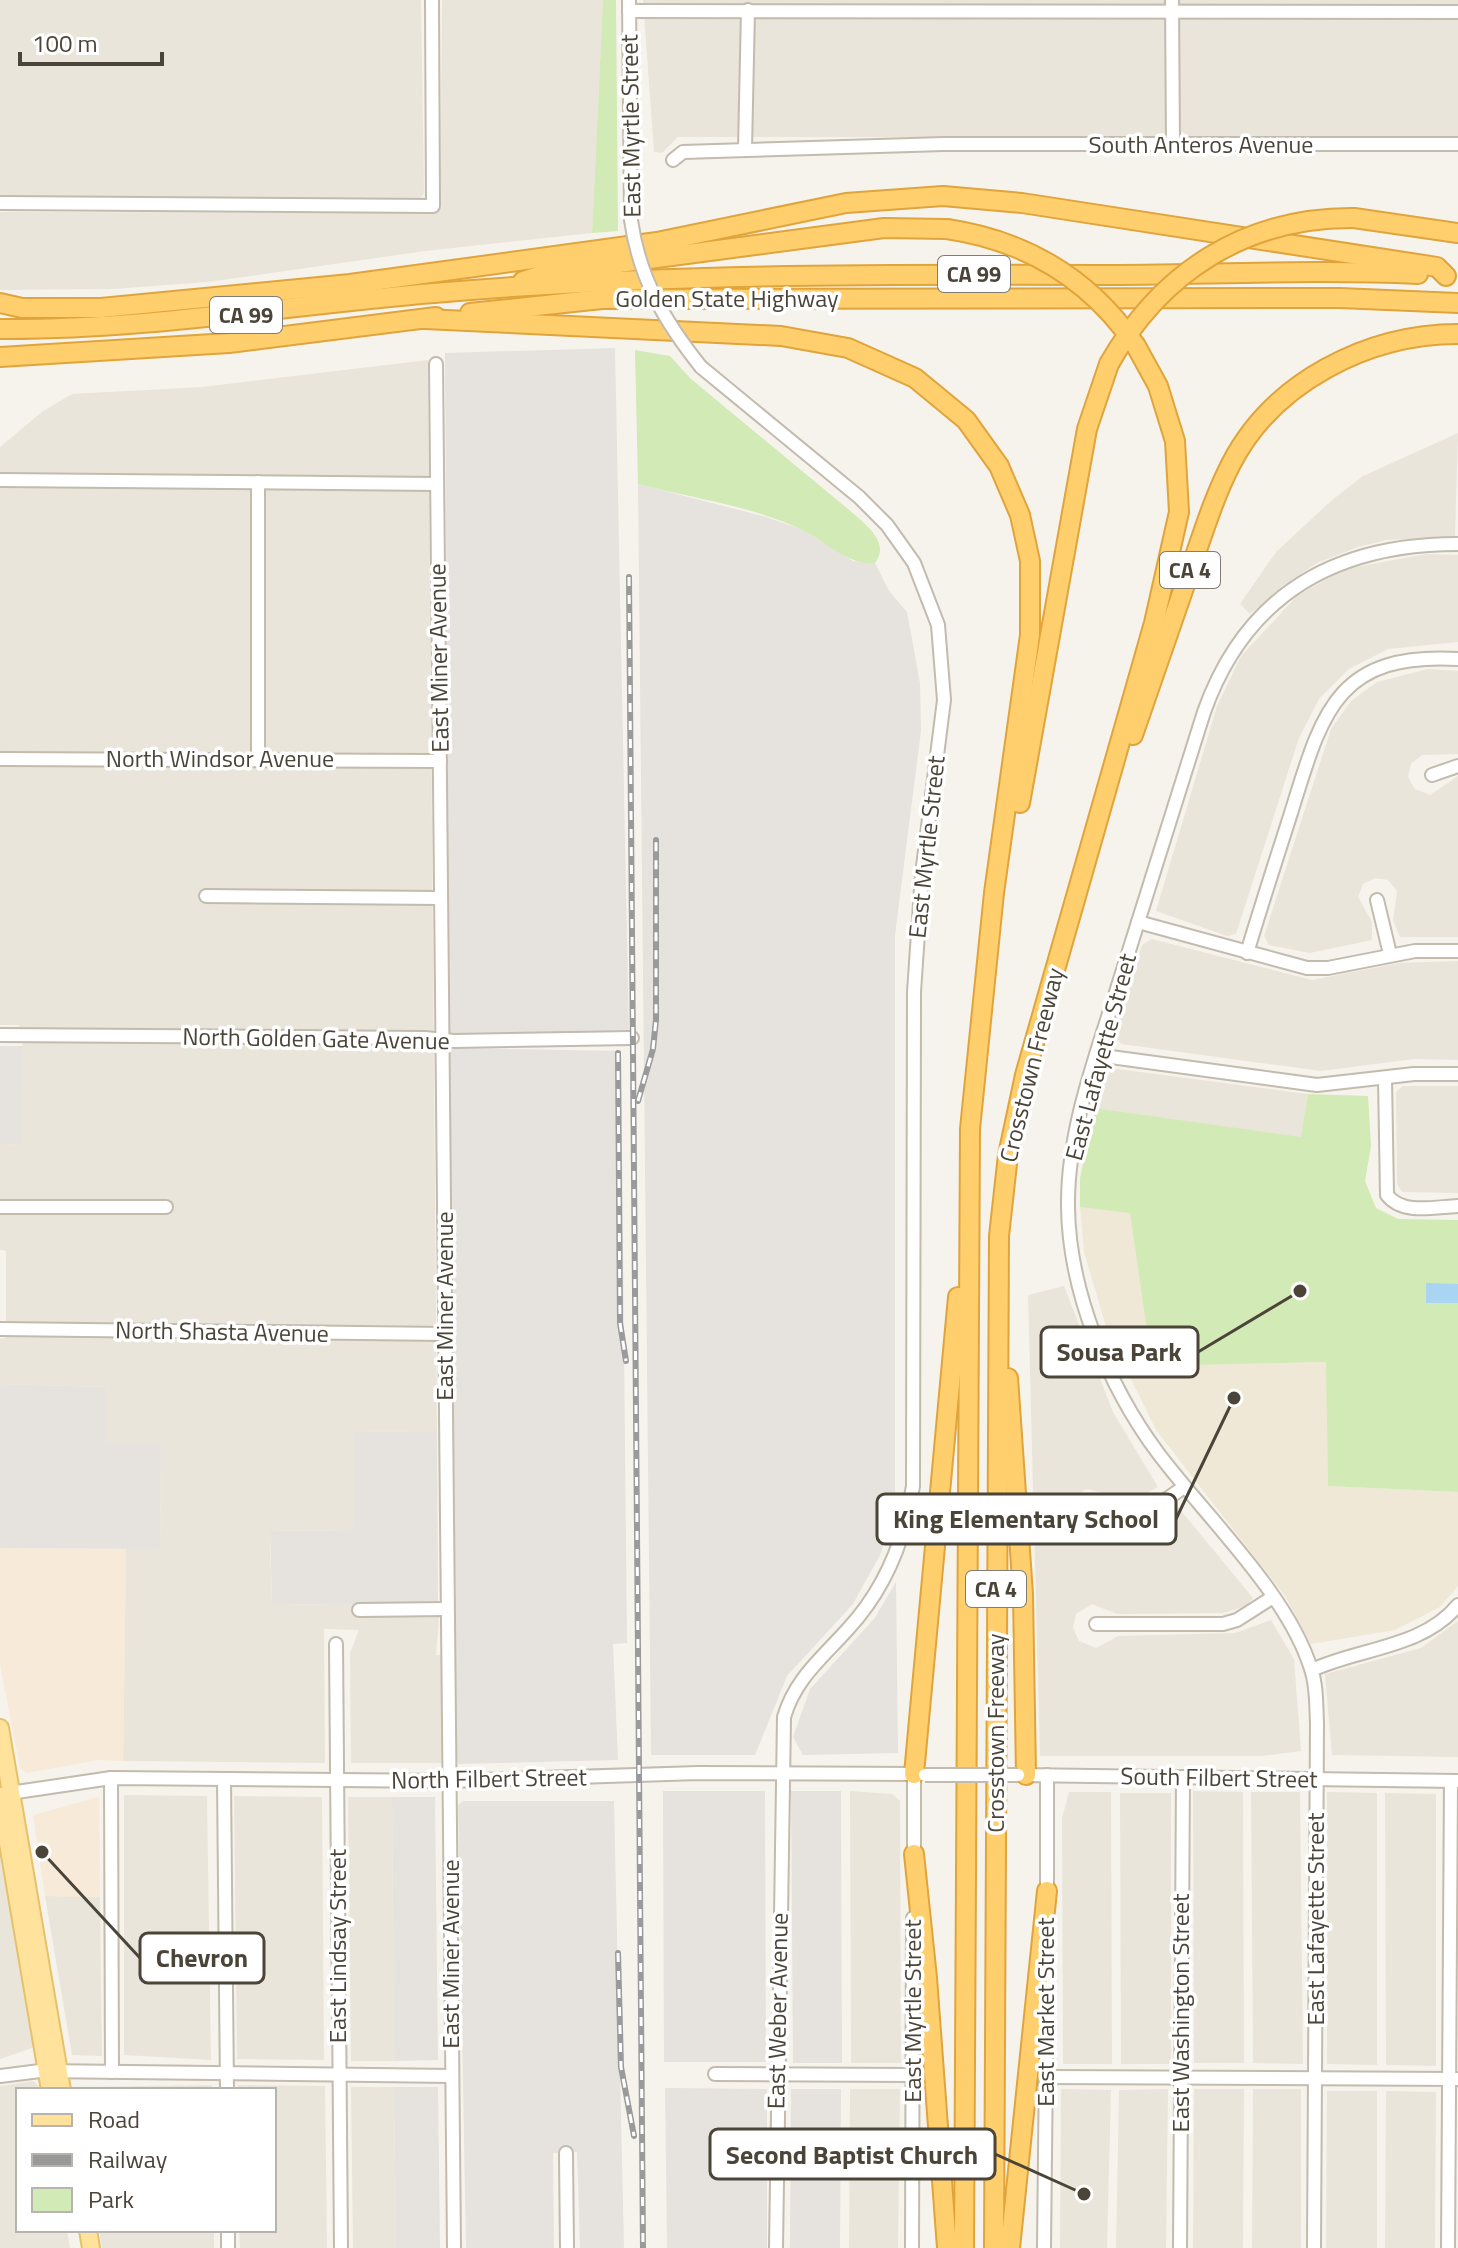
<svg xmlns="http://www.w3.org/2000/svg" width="1458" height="2248" font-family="'Titillium Web',sans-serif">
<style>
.residential{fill:#eae5da}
.commercial{fill:#f7ead8}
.industrial{fill:#e6e2dd}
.education{fill:#efe8d6}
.green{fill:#d2eab5}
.water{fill:#a9d4f2}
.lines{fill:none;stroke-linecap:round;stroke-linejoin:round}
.minor-casing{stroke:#c2bbae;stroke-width:16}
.major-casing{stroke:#e6c16a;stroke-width:20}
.highway-casing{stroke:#e0a43c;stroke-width:22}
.minor{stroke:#fff;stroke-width:12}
.major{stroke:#ffe39c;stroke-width:16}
.highway{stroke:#ffcf6e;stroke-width:18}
.rail-casing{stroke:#9a9a9a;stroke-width:6}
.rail{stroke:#fff;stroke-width:3;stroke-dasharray:9;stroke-linecap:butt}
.minor-bridge-casing{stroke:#c2bbae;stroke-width:16;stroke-linecap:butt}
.highway-bridge-casing{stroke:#e0a43c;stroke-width:22;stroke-linecap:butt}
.minor-bridge{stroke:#fff;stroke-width:12}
.highway-bridge{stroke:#ffcf6e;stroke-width:18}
.labels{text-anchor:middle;stroke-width:7;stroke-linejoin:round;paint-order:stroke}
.shield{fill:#fff;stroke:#817c74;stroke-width:2}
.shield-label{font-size:22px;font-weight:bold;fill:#4b4439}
.street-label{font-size:24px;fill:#4b4439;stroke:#fff}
.leader{fill:none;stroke:#4b4439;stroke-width:3}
.callout-dot{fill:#4b4439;stroke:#fff;stroke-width:3}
.callout{fill:#fff;stroke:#4b4439;stroke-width:3}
.callout-label{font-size:26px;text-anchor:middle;font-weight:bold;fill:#4b4439}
</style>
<rect width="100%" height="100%" fill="#f6f3ec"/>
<g class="residential">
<polygon points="0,0 421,0 424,193 419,200 0,198"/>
<polygon points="442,0 603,0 592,233 425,251 208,282 113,289 0,290 0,212 436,213 440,205"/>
<polygon points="643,0 1458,0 1458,137 1189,137 1183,132 1163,133 1158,137 678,137 662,153 654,152"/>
<polygon points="428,360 437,1431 353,1432 353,1530 270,1531 270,1549 272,1604 440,1606 436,1655 441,1655 442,1763 351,1763 350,1653 359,1630 324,1629 325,1763 123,1761 126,1549 160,1549 161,1445 105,1444 105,1387 0,1384 0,1339 6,1338 6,1251 0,1250 0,1144 21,1145 23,1046 19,1025 0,1025 0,447 43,411 72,394 202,387"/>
<polygon points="1458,433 1455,537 1386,540 1358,547 1317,563 1282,586 1250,614 1240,604 1276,552 1331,501 1363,476"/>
<polygon points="1426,554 1458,555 1458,642 1388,649 1349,669 1319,699 1299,738 1236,934 1227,936 1156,911 1217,706 1241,656 1297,596 1345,569"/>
<polygon points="1428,669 1458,671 1458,754 1422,755 1411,764 1408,777 1415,789 1430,795 1458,776 1458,937 1400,937 1393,920 1397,891 1388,880 1375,878 1363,884 1358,897 1372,922 1372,940 1310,953 1269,945 1264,936 1331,729 1351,701 1377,682"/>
<polygon points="1152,939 1312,980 1399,963 1458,961 1458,1060 1414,1059 1321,1071 1121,1044 1114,1034 1142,945"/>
<polygon points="1110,1068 1308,1094 1302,1138 1095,1108 1103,1073"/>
<polygon points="1403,1086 1458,1086 1458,1193 1402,1192 1397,1184 1396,1092"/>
<polygon points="1064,1286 1113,1412 1158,1487 1134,1500 1086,1489 1073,1499 1070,1513 1076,1527 1094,1533 1115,1521 1148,1520 1178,1507 1253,1598 1246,1606 1223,1613 1117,1614 1092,1604 1076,1614 1073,1628 1079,1641 1096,1648 1118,1636 1235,1633 1271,1620 1294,1659 1301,1751 1263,1756 1040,1756 1028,1295"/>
<polygon points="1458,1621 1458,1757 1332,1755 1325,1674 1421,1648"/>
<polygon points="850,1791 892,1794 900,1801 901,2063 851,2063"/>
<polygon points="1193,1791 1243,1792 1244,2063 1194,2063"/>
<polygon points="1069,1792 1111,1792 1112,2064 1063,2064 1062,1818"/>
<polygon points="1251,1792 1300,1792 1303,2064 1253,2063"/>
<polygon points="1327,1792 1377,1793 1377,2065 1327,2064"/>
<polygon points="1120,1793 1171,1793 1171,2064 1121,2064"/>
<polygon points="1385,1793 1436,1794 1436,2066 1386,2065"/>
<polygon points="124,1795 207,1796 211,2060 124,2055"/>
<polygon points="234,1796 322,1797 324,2060 237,2059"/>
<polygon points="348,1797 392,1797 394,2061 351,2061"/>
<polygon points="0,1855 35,2047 0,2059"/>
<polygon points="45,1896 100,1897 102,2056 72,2055"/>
<polygon points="34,2081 42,2090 18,2090 18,2230 67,2230 70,2248 0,2248 0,2086"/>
<polygon points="212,2085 212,2090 73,2087"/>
<polygon points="238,2085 325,2086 327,2248 240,2248 239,2230 274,2230 274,2090 238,2090"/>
<polygon points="351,2087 394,2087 396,2248 353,2248"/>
<polygon points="850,2089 900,2089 898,2248 849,2248"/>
<polygon points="1061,2089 1111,2090 1107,2248 1060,2248"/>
<polygon points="1168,2089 1166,2248 1116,2248 1119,2090"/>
<polygon points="1194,2089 1244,2089 1243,2248 1193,2248"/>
<polygon points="1253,2089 1301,2089 1301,2248 1252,2248"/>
<polygon points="1327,2091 1377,2091 1377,2248 1326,2248"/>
<polygon points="1386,2091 1436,2092 1435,2248 1385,2248"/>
<polygon points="99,2230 214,2230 214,2248 102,2248"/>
</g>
<g class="commercial">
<polygon points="0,1548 126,1549 123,1761 99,1760 27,1773 20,1768 0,1664"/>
<polygon points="99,1797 100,1897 45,1896 33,1815"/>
</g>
<g class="industrial">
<polygon points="615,348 629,1035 449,1033 445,353"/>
<polygon points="638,484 766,517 803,530 853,561 875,563 889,591 907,612 920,683 921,731 895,935 895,1509 880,1555 853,1604 787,1676 755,1755 651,1755"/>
<polygon points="0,1046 23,1046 22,1145 0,1144"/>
<polygon points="450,1048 621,1051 627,1643 613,1644 618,1760 458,1764 457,1757"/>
<polygon points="0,1384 105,1387 105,1444 161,1444 160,1549 0,1548"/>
<polygon points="437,1431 438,1606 272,1604 270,1531 353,1530 353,1432"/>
<polygon points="896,1582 898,1753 803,1755 793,1737 810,1689 874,1619"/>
<polygon points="663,1791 765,1791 766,2062 664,2062"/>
<polygon points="791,1791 841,1791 842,2063 793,2063"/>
<polygon points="392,1797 435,1797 438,2060 394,2061"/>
<polygon points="463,1801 614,1801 624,2248 580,2248 577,2152 553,2153 554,2248 466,2248 458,1805"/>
<polygon points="394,2087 438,2087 440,2248 396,2248"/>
<polygon points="665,2088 767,2089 767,2248 667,2248"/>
<polygon points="791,2089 841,2089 840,2248 790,2248"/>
</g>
<polygon class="education" points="1080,1207 1130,1212 1152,1366 1327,1362 1328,1486 1458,1492 1458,1586 1440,1607 1395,1630 1311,1644 1285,1596 1156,1430 1107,1330 1084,1252"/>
<g class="green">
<polygon points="603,0 616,0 618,231 592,233"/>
<path d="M635,350l35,6 21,23 163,135c14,13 36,29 21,49 -28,2 -47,-20 -71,-32 -50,-25 -113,-33 -166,-47z"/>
<polygon points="1308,1094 1368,1096 1371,1146 1365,1181 1376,1208 1398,1219 1458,1220 1458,1492 1328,1486 1326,1362 1152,1366 1130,1213 1080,1207 1080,1178 1095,1108 1301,1137"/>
</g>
<polygon class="water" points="1426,1283 1458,1284 1458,1303 1426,1303"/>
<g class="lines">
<defs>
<g id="minor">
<polyline points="629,0 631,220"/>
<polyline points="1172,0 1173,146"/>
<polyline points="629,11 1458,12"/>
<polyline points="745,149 748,10"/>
<polyline points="673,160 683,152 944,144 1458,144"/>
<polyline points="0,203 433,206 432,0"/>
<polyline points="436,364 454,2248"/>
<path d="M701,367l158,130 28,28 27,38 24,62 6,75 -22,174 -8,118 -1,494c-8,53 -28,103 -65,143 -26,29 -53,50 -64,88l-8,531"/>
<polyline points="0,480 437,484"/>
<polyline points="258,482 258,759"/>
<polyline points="0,759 440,761"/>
<polyline points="1432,775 1458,766"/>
<polyline points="206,896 441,898"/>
<polyline points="1377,900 1390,954"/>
<polyline points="1138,922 1307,968 1328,968 1415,951 1458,951"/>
<path d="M1247,953c14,-47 29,-93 44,-140 31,-100 45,-161 167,-154"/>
<polyline points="0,1035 425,1038 454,1041 632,1038"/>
<polyline points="1096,1055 1317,1085 1414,1074 1458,1074"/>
<path d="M1385,1078l2,117c15,20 47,12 71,11"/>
<polyline points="0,1207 166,1207"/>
<polyline points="0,1329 445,1334"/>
<polyline points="1094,1511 1151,1510 1184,1487"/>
<polyline points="359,1610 447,1609"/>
<polyline points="1096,1624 1223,1624 1237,1620 1273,1597"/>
<polyline points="336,1644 341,2248"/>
<path d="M1312,1670c47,-22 111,-22 146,-65"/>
<polyline points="1021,1775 1458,1781"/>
<polyline points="1047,1775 1047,1897"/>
<polyline points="111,1778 112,2072"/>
<polyline points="224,1780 227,2090"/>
<polyline points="3,1794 111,1778 450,1781 698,1773 919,1774"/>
<polyline points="914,1859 914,1774"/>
<polyline points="715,2074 913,2075"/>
<polyline points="0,2076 40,2071 452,2076"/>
<polyline points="1046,2077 1458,2079"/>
<polyline points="566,2153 567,2248"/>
<polyline points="228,2230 228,2248"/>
<polyline points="912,2248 913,1918"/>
<polyline points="1044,2248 1047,1967"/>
<polyline points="1180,2248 1183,1777"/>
<path d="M1314,2248l3,-525c-1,-18 0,-37 -6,-54 -23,-75 -105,-152 -153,-216 -50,-67 -89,-162 -90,-246 -1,-74 27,-149 49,-218 29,-92 58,-184 87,-277 42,-118 132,-168 254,-168"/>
<polyline points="1448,2248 1451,1781"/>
</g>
<g id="major">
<polyline points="0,1728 62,2090"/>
<polyline points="0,1796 50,2090"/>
<polyline points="88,2230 91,2248"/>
</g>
<g id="highway">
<polyline points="1354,218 1458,233"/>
<polyline points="523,281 551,272 884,228 947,229"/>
<polyline points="0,303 22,308 101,308 350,284 657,242 846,203 943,196 1022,203 1437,267 1446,276"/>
<polyline points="470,313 602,299 1340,298 1458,303"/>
<polyline points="425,319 781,336 848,348 915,378 966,420 999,466 1020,515 1030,561 1030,635 994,893 970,1129 964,2248"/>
<path d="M0,329c146,1 288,-24 434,-36 220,-19 442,-19 663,-18 108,0 214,-6 321,-1"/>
<polyline points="0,357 229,343 436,317"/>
<path d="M1133,735c18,-52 36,-104 54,-156 14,-39 25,-78 44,-115 42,-82 137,-130 227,-130"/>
<polyline points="1020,803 1087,429 1109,364"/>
<polyline points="1008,1378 1023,1594 1026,1775"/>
<polyline points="914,1774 958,1297"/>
<polyline points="914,1854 927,1978 947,2248"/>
<polyline points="994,2248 999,1236 1008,1155 1025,1075 1154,623 1179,512 1175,441 1158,386 1136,346"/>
<polyline points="1010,2248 1047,1891"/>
</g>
</defs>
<use href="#minor" class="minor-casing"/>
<use href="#major" class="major-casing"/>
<use href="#highway" class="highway-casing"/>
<use href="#minor" class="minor"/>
<use href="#major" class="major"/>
<use href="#highway" class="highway"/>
<defs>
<g id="rail">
<polyline points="629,577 643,2248"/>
<polyline points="618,1053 620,1323 626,1361"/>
<polyline points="638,1101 653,1049 656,1020 656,840"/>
<polyline points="618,1953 621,2067 634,2136"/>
</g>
</defs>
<use href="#rail" class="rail-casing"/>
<use href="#rail" class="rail"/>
<defs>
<g id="minor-bridge">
<path d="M631,220c8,58 34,102 70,147"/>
<polyline points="925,1775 1018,1775"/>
</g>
<g id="highway-bridge">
<path d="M947,229c80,12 144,51 189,117"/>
<path d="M1109,364c52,-92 137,-147 245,-146"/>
</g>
</defs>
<use href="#minor-bridge" class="minor-bridge-casing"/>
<use href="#highway-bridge" class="highway-bridge-casing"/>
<use href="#minor-bridge" class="minor-bridge"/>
<use href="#highway-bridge" class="highway-bridge"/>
</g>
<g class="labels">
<g class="shield">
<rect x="938" y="256" width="72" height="36" rx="6"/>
<rect x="210" y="297" width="72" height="36" rx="6"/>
<rect x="1160" y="552" width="60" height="36" rx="6"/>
<rect x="966" y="1571" width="60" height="36" rx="6"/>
</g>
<g class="shield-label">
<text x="974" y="282">CA 99</text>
<text x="246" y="323">CA 99</text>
<text x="1190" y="578">CA 4</text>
<text x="996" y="1597">CA 4</text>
</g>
<g class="street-label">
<text transform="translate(631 126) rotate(-91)" y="8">East Myrtle Street</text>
<text x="1201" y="153">South Anteros Avenue</text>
<text x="727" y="307">Golden State Highway</text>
<text transform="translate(439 658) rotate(-91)" y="8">East Miner Avenue</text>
<text x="220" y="767">North Windsor Avenue</text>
<text transform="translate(927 847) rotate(-84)" y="8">East Myrtle Street</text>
<text transform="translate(316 1039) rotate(1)" y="8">North Golden Gate Avenue</text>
<text transform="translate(1101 1057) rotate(-75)" y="8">East Lafayette Street</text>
<text transform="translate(1032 1065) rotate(-76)" y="8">Crosstown Freeway</text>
<text transform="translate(445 1306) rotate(-90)" y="8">East Miner Avenue</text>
<text transform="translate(222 1332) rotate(1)" y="8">North Shasta Avenue</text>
<text transform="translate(996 1733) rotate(-90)" y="8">Crosstown Freeway</text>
<text transform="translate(1219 1778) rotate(1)" y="8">South Filbert Street</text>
<text transform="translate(489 1779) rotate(-1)" y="8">North Filbert Street</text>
<text transform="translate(1316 1919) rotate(-90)" y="8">East Lafayette Street</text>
<text transform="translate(338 1946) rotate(-90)" y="8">East Lindsay Street</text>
<text transform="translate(451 1954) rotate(-90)" y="8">East Miner Avenue</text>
<text transform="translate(778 2011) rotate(-89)" y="8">East Weber Avenue</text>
<text transform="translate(913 2011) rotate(-90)" y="8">East Myrtle Street</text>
<text transform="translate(1046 2012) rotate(-90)" y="8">East Market Street</text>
<text transform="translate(1181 2013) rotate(-90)" y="8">East Washington Street</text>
</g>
</g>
<path class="leader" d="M1300 1291L1198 1352M1234 1398L1176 1519M42 1852L140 1958M1084 2194L995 2154"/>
<g class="callout-dot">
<circle cx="1300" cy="1291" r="8"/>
<circle cx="1234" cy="1398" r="8"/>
<circle cx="42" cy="1852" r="8"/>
<circle cx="1084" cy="2194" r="8"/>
</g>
<g class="callout">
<rect x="1041" y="1327" width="157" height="50" rx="8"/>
<rect x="877" y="1494" width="299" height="50" rx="8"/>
<rect x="140" y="1933" width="124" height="50" rx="8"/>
<rect x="710" y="2129" width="285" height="50" rx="8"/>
</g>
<g class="callout-label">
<text x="1119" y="1361">Sousa Park</text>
<text x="1026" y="1528">King Elementary School</text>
<text x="202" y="1967">Chevron</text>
<text x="852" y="2164">Second Baptist Church</text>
</g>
<rect x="16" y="2088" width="260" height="144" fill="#ffffff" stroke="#b7b4b0" stroke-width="2"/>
<rect x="32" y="2114" width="40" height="12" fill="#ffe39c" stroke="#b7b4b0" stroke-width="2"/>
<text x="88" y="2128" font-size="24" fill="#4b4439">Road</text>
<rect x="32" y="2154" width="40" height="12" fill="#9a9a9a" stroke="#b7b4b0" stroke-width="2"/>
<text x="88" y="2168" font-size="24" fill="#4b4439">Railway</text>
<rect x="32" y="2188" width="40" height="24" fill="#d2eab5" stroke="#b7b4b0" stroke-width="2"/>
<text x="88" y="2208" font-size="24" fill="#4b4439">Park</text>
<path d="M20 52v12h142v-12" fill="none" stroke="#4b4439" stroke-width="4"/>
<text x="32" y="52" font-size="24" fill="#4b4439" stroke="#ffffff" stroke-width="6" paint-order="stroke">100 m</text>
</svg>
